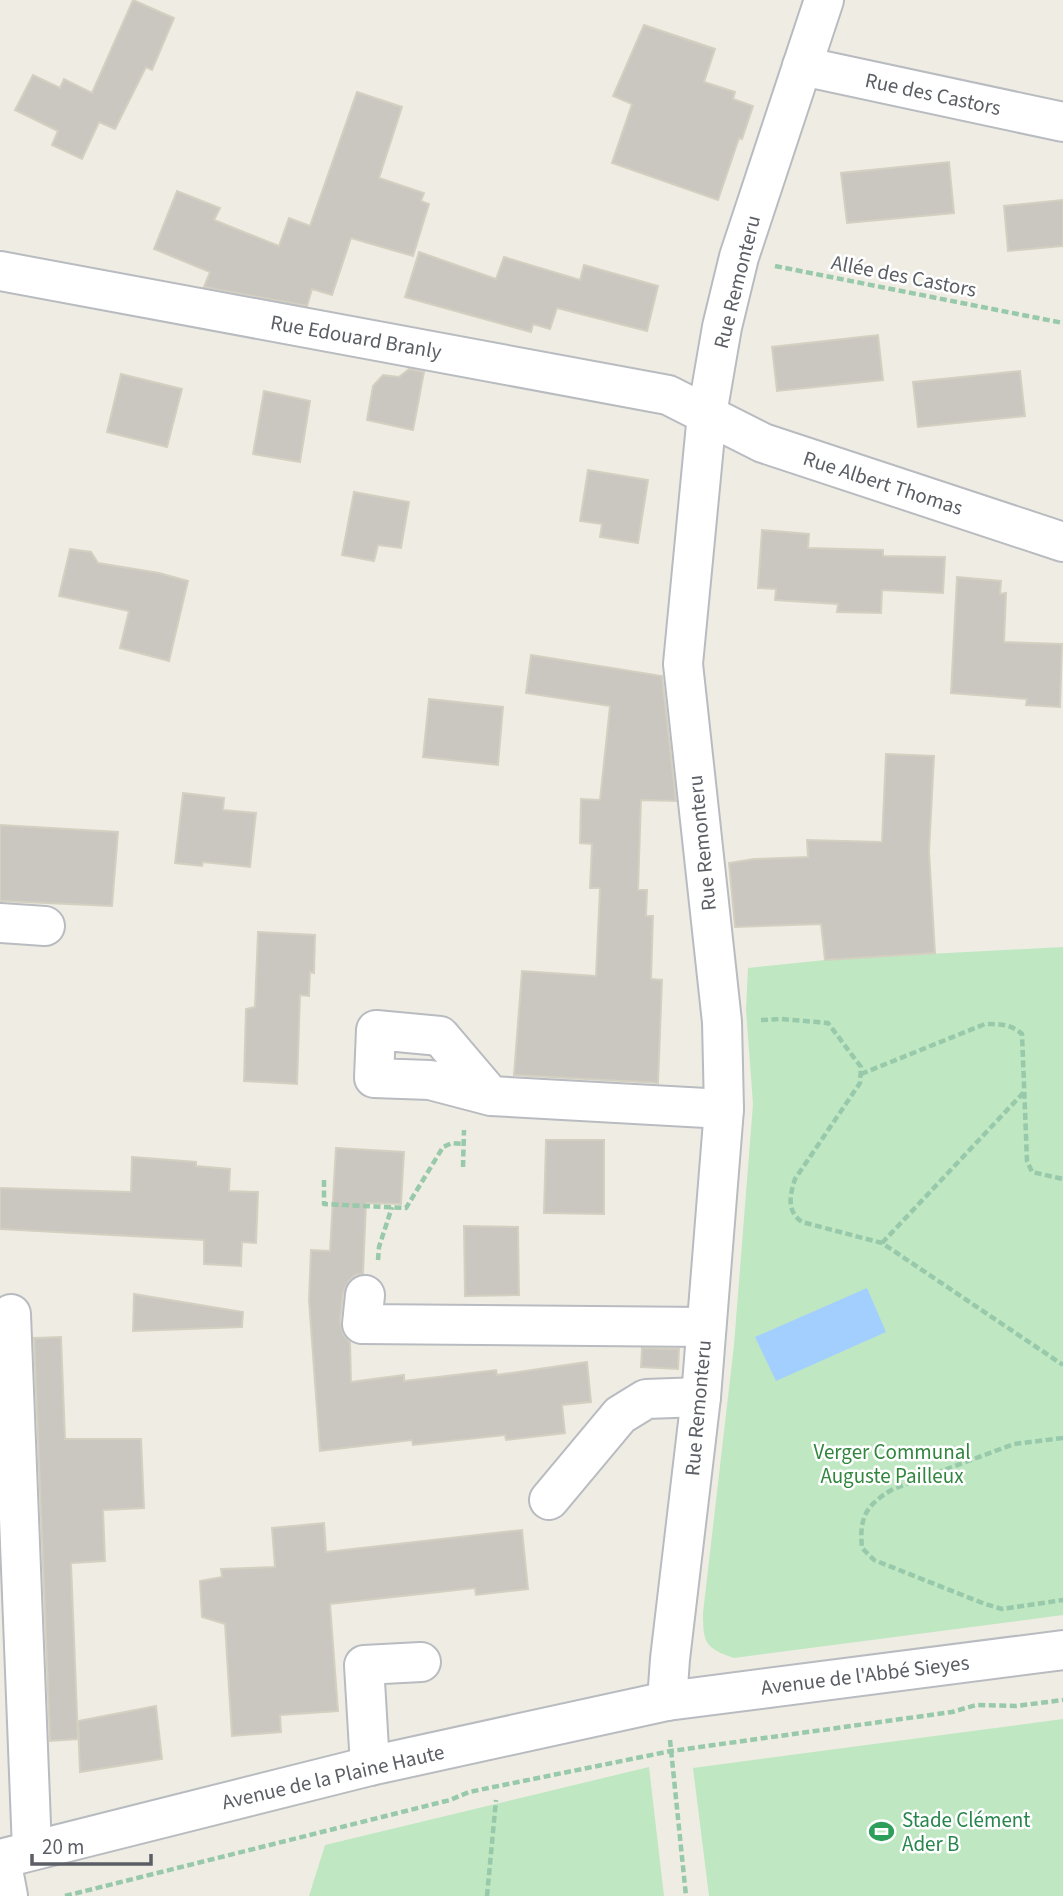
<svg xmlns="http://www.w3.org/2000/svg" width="1063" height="1896" font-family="'Source Sans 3',sans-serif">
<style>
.green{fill:#bfe7c2}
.water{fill:#a3cfff}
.building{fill:#cac7c0;stroke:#d4d0c1;stroke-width:2}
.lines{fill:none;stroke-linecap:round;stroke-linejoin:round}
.minor-casing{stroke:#b8bbc0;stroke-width:42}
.path{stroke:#97c9aa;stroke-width:4.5;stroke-dasharray:7 3.5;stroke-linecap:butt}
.minor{stroke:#fff;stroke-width:38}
.labels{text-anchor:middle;stroke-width:5;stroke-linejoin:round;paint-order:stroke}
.street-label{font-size:21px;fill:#5b5f65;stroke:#fff}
.park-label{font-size:21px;fill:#31863d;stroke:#fff}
.leisure-label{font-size:21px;fill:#27864d;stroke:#fff;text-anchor:start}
</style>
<rect width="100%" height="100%" fill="#efede3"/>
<g class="green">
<path d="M1063,947v668l-329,43c-29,-10 -31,-15 -31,-45l31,-268 19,-241 -7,-94 2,-42 87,-9z"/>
<polygon points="1063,1719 1063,1896 709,1896 693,1768"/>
<polygon points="649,1767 664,1896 309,1896 325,1845"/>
</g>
<polygon class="water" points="867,1288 886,1332 776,1381 755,1337"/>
<g class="building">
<polygon points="133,0 174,18 152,70 146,67 115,129 99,122 82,159 52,145 58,131 15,110 33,75 60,88 64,79 92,93"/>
<polygon points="644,25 715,49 704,82 735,92 733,99 753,106 742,139 739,138 718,200 612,163 632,104 613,96"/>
<polygon points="357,92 402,107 379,178 424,193 421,201 429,204 413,256 351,238 332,295 312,289 307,306 204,287 210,272 154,249 177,191 220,208 214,220 279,246 289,218 310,226"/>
<polygon points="949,162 954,213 847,223 841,173"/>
<polygon points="1063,200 1063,246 1008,251 1004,206"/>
<polygon points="419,252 496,279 504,257 580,280 584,265 658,286 647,331 557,308 550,329 533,324 531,332 405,297"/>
<polygon points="878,335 883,380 777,391 772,347"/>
<polygon points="409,369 424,372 413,430 367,420 373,386 383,375 399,377"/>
<polygon points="1020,371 1025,416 918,427 913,382"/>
<polygon points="121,374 182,389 167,447 107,432"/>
<polygon points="264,391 310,401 300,462 253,454"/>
<polygon points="588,470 648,480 638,543 600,537 602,524 580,521"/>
<polygon points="354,492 409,502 401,548 378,545 374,561 342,555"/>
<polygon points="762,530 809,534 808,548 883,550 883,556 945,557 943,593 882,590 881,613 837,612 838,604 775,600 776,589 758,588"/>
<polygon points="70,549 91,552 98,563 159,573 188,581 169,661 120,648 129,611 59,596"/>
<polygon points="957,577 1001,581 1000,594 1006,593 1004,642 1062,644 1060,707 1026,705 1027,699 951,693"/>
<polygon points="531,655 662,676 676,801 641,800 638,890 647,890 646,916 653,916 651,979 662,980 658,1083 514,1075 522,971 596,976 600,888 590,888 592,844 580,843 581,799 600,800 610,706 526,693"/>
<polygon points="429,699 503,707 498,765 423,757"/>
<polygon points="886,754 934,756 929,851 935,953 825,960 821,924 735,927 729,863 754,859 808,857 807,840 882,842"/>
<polygon points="183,793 224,798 223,810 256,813 250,867 203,862 202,866 175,863"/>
<polygon points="0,825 118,832 112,906 0,901"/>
<polygon points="258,932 315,935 314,973 310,972 309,996 300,995 297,1084 244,1081 246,1009 255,1007"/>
<polygon points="546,1140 604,1140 604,1214 544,1213"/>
<polygon points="336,1148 404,1152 401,1204 366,1203 363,1274 355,1275 348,1282 343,1293 340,1322 343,1334 350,1342 351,1382 404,1375 404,1381 496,1370 497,1375 587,1362 591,1402 562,1405 565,1433 506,1440 505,1435 413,1445 412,1440 320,1451 309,1300 311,1250 330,1251"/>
<polygon points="132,1157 196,1162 196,1166 230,1169 229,1191 258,1192 256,1243 242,1242 241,1266 204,1264 204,1240 0,1229 0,1188 131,1192"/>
<polygon points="464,1226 518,1227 519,1295 465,1296"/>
<polygon points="134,1294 243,1312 242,1327 133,1331"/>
<polygon points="61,1337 65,1439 141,1439 144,1508 103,1510 105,1561 71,1563 78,1739 50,1741 34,1338"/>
<polygon points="642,1348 679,1349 678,1369 641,1367"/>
<polygon points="324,1523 326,1552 522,1530 528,1589 476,1595 475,1588 330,1604 338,1711 280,1715 281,1732 232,1736 225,1624 202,1617 200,1581 222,1577 221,1569 275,1567 272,1528"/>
<polygon points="156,1706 162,1759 80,1772 78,1721"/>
</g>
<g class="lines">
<defs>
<g id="minor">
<polyline points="802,66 1063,122"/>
<polyline points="0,271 668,395 763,443 1063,542"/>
<polyline points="0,923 45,926"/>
<polyline points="491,1096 440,1036 376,1030 374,1078 430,1080 491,1096 724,1109"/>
<polyline points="365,1295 362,1324 706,1327"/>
<polyline points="11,1314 32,1850"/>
<polyline points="549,1500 620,1415 646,1399 701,1397"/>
<polyline points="667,1701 670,1659 701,1397 724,1109 722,1022 683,664 707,414 722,327 739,257 824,0"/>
<polyline points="370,1766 364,1665 421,1662"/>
<polyline points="0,1859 370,1766 667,1701 1063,1650"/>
<polyline points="1,1859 8,1896"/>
</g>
</defs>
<use href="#minor" class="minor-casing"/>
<g class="path">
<polyline points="775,266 1063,323"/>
<path d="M761,1020l20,-1 47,4 33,44 -1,16 -65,96c-5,16 -9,32 7,43l80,21 181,122"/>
<path d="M861,1074l124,-50c15,0 26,0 37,10l5,127 5,11 31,7"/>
<polyline points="463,1167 464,1130"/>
<polyline points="324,1180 324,1204 406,1208 443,1147 452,1143 464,1144"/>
<polyline points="882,1243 1025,1091"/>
<polyline points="378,1260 379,1247 392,1207"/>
<path d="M1063,1438l-49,6 -121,45c-27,16 -34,28 -31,59l12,12 111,44 17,5 61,-9"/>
<polyline points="670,1740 686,1896"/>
<polyline points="65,1896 450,1800 469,1792 671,1751 952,1712 976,1705 1016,1706 1063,1700"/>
<polyline points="487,1896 496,1800"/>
</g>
<use href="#minor" class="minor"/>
</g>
<defs>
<symbol id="stadium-bare" viewBox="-9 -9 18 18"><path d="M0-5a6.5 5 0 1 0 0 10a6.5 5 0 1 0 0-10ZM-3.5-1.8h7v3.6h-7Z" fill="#2e9e5b" stroke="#fff" stroke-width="2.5" paint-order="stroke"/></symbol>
</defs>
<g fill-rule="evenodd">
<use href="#stadium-bare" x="864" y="1814" width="35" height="35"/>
</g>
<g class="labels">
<g class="street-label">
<text transform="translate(933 94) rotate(12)" y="7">Rue des Castors</text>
<text transform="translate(904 276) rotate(11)" y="7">Allée des Castors</text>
<text transform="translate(737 282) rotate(-76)" y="7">Rue Remonteru</text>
<text transform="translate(356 337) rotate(10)" y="7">Rue Edouard Branly</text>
<text transform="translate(883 483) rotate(18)" y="7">Rue Albert Thomas</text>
<text transform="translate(702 843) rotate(-96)" y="7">Rue Remonteru</text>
<text transform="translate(698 1408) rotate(-85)" y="7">Rue Remonteru</text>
<text transform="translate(865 1675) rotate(-7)" y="7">Avenue de l'Abbé Sieyes</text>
<text transform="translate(333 1777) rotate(-13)" y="7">Avenue de la Plaine Haute</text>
</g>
<g class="park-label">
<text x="892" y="1459">Verger Communal<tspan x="892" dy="24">Auguste Pailleux</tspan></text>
</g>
<g class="leisure-label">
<text x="902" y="1827">Stade Clément<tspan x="902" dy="24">Ader B</tspan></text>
</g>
</g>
<path d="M32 1854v10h119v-10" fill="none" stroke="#5b5f65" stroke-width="3.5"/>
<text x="42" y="1854" font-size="21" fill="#5b5f65" stroke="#ffffff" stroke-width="5" paint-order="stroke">20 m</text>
</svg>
